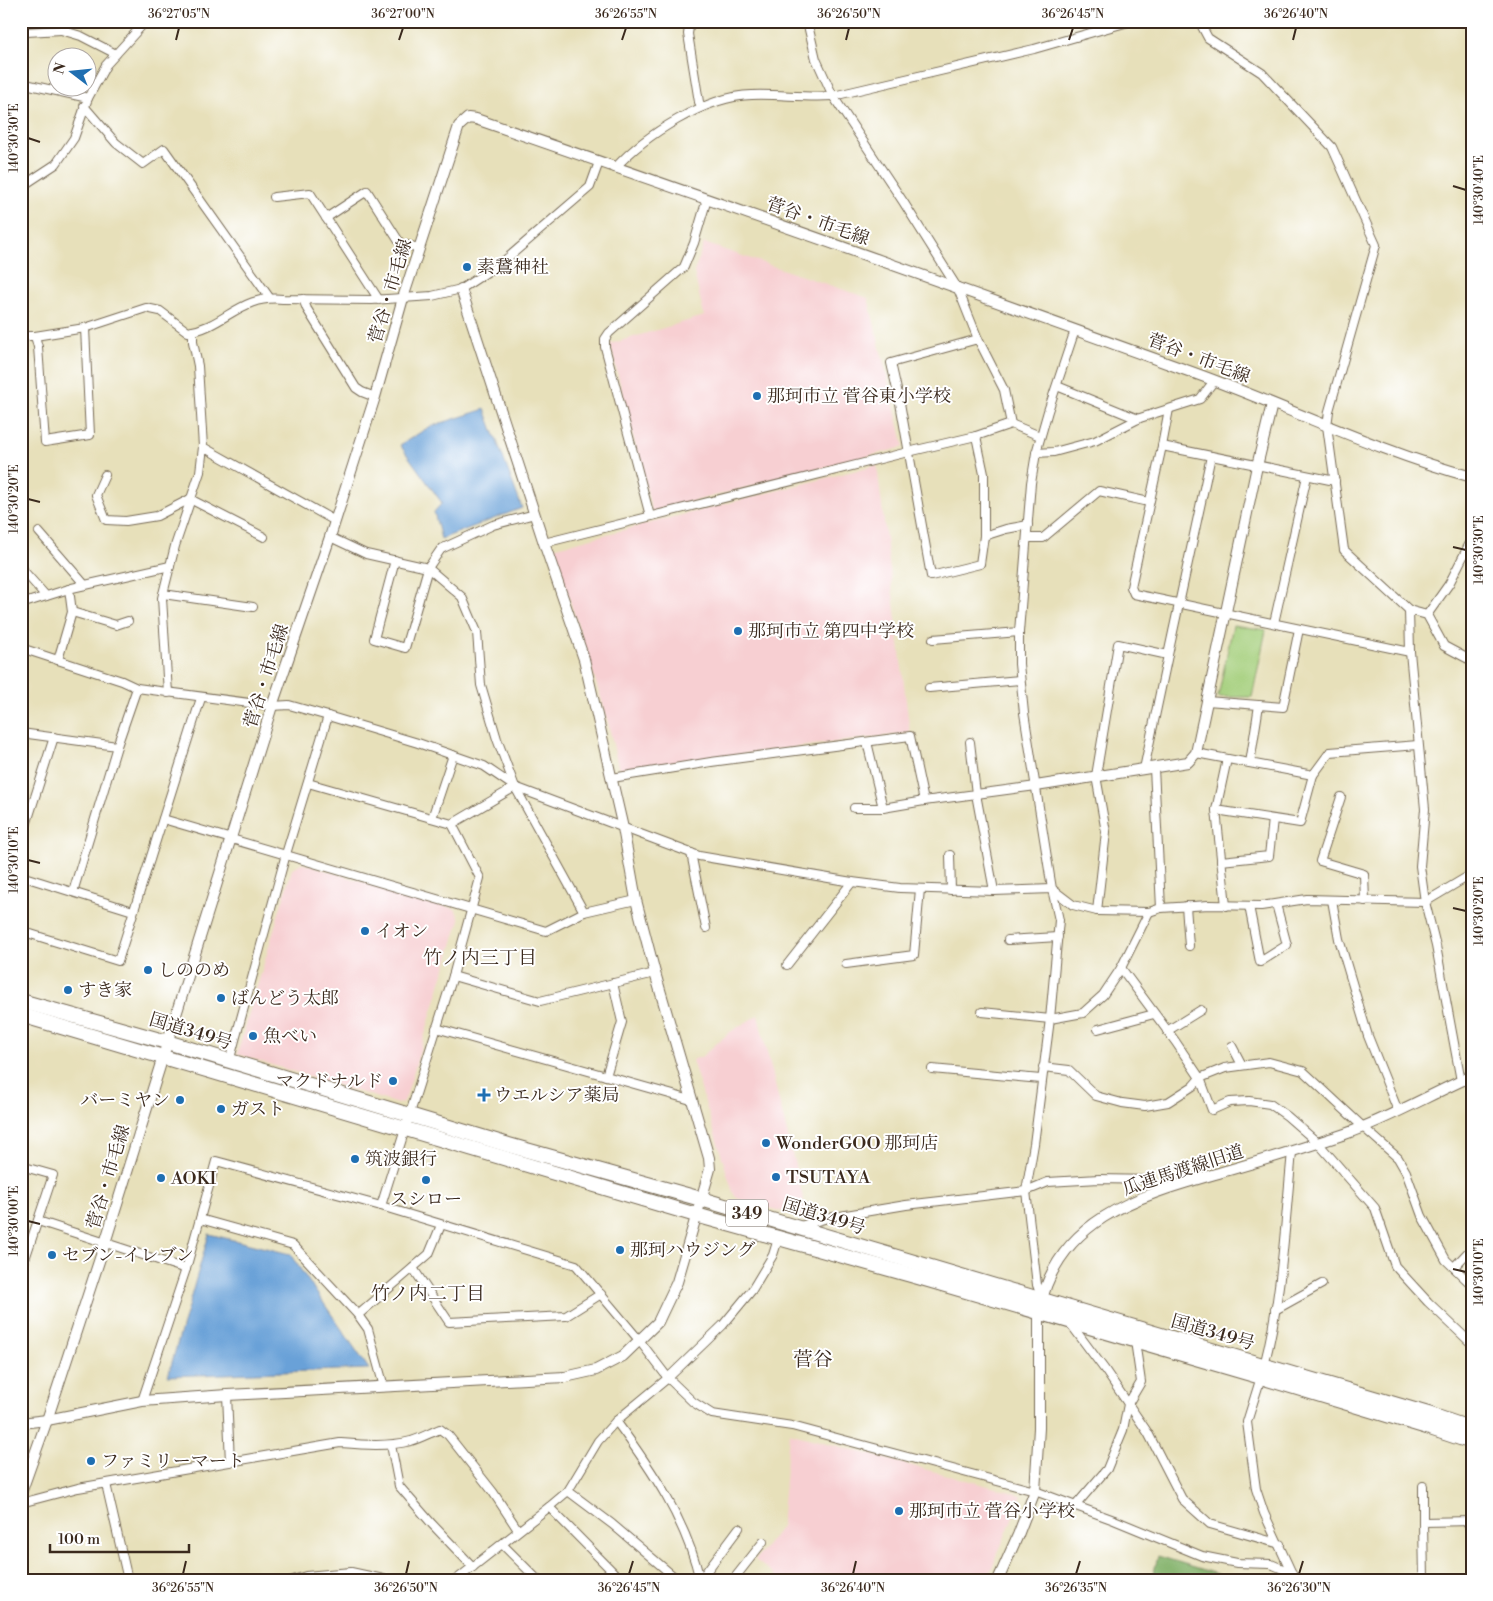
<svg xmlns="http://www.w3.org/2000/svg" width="1493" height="1601" font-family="'Libre Bodoni','Noto Serif JP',serif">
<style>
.built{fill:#f7cfd2}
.green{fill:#a4cf7b;stroke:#707c4c}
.forest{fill:#83b26b;stroke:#5f6e44}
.water{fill:#69a1d8;stroke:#52667b}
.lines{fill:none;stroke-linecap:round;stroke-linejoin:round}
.minor-casing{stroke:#776a55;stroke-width:10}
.tertiary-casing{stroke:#776a55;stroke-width:12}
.trunk-casing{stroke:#776a55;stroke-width:16}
.minor{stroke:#fff;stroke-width:8}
.tertiary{stroke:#fff;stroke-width:10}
.trunk{stroke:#fff;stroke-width:14}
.ticks{fill:none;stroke:#3b2a1e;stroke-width:2}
.poi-dot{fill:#1f6fb2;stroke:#fff;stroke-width:2}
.labels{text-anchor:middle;stroke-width:4;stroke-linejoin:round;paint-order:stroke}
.shield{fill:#fff;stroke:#766a62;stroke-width:1}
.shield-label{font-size:16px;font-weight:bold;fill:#3b2a1e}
.street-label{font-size:18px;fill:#3b2a1e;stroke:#fff}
.poi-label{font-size:18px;fill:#3b2a1e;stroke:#fff;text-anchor:start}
.neighbourhood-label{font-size:19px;fill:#3b2a1e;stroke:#fff}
.quarter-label{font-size:20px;fill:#3b2a1e;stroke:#fff}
.neatline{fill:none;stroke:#3b2a1e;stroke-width:2}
.ticks-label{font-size:12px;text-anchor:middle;fill:#3b2a1e}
</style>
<rect width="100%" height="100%" fill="#fff"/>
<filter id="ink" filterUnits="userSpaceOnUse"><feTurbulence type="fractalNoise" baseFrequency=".02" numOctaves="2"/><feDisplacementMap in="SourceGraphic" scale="10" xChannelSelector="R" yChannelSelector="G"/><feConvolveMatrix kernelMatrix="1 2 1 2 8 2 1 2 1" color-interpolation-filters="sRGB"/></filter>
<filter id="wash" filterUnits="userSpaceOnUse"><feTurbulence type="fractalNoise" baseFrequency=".0096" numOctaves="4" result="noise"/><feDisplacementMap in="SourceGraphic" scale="20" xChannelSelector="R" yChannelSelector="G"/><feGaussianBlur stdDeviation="1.12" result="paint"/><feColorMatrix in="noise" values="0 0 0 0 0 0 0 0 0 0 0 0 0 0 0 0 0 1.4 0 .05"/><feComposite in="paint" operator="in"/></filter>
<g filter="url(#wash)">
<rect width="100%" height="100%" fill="#e7e0ba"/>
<g class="built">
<polygon points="704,243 868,298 904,447 652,512 610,344 704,316 694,272"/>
<polygon points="877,465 910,733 622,769 618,766 606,714 553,548"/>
<polygon points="301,863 455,909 460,919 406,1097 403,1102 398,1104 237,1054 292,869"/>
<polygon points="758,1015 807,1214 800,1217 739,1199 733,1193 692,1060 701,1057 730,1032"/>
<polygon points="789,1433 1022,1495 987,1580 775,1580 775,1575 755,1560 781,1527"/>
</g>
<polygon class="green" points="1233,625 1266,630 1252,697 1218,697"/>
<polygon class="forest" points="1158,1556 1231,1578 1230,1580 1152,1580"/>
<g class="water">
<polygon points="485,409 522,508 441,539 434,512 442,503 400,445 429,427"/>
<polygon points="209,1234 290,1254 369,1369 168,1376"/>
</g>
</g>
<g filter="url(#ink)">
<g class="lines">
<defs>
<g id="minor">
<polyline points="690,21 688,34 699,102 701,106"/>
<polyline points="807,21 816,59 833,96 904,203 958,289 978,339 1004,390 1011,424"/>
<polyline points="1199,21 1208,38 1262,73 1332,147 1376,245 1329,411 1327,426 1344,550 1409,610 1410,652 1425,809 1420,866 1425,902 1436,946 1461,1081"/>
<polyline points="61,30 81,36 116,54"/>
<polyline points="21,35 27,32 61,30 73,21"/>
<polyline points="21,83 88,98 74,138 56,164 21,187"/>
<polyline points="88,98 106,65 146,21"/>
<polyline points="84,106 116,143 143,164 164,149 269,297"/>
<path d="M615,168c30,-33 91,-72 137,-73 27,-1 54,3 81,1l201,-47 98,-28"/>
<polyline points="274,197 310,193 379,300"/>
<polyline points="326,218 367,191 400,243 419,248"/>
<polyline points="303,299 307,309 356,388 362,392 375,397"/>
<path d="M21,336h14l50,-8 61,-20 14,3 28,21c36,-5 53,-38 95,-33l89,1 60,-4 29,-7 43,-28 86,-74 9,-25"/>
<polyline points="35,336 38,347 45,442 90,435 85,328"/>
<polyline points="1057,386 1138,419"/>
<polyline points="1169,409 1162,446 1131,587 1134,594 1410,652"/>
<polyline points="976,436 984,474 984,536 980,564 931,576 900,403 891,363 978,339"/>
<polyline points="1162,446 1335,481"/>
<polyline points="203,447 335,521"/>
<polyline points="1036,453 1054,452 1095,441 1140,418 1200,399 1214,381"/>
<polyline points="105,475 96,495 106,520 126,521 157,516 190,499"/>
<polyline points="190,499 264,537"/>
<polyline points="650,516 605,347 605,339 609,333 684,267 694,243 707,199"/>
<polyline points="39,532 85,585"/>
<polyline points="984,536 1006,529 1028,525"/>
<polyline points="330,537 366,554 428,568 462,597 477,632 481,685 497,739 515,787 584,912"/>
<polyline points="1027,538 1043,538 1099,491 1149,502"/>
<polyline points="544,543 908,452 976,436 1011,424 1040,436"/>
<polyline points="395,560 374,639 405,648 428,568 441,549 493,525 535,514"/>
<polyline points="21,568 46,596"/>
<polyline points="163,594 253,607"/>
<polyline points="21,604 72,588 170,566"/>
<polyline points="1409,610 1427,615 1444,646 1472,661"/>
<polyline points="72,612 116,625 128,621"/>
<polyline points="1427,615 1449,584 1472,539"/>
<polyline points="1274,623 1307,476"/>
<polyline points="933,639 1019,632"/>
<polyline points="21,648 122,681 137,688 272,706 289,705 328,716 418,743 484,766 515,787 699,856 852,882 900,888 994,891 1052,889 1073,905 1097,911 1149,912 1161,908 1209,905 1261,906 1307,899 1425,902 1472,874"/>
<polyline points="1168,655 1211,456"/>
<polyline points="58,660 72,612 69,589"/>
<polyline points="929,688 1020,680"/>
<polyline points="168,693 162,598 175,546 200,472 203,447 198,366 193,342 193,331"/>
<polyline points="1207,701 1283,707 1299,629"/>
<polyline points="21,733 117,746"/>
<polyline points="867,742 883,808 924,801 1036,786"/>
<polyline points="970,742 976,794 994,891"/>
<polyline points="1196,753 1313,775 1330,752 1418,745"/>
<polyline points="1227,759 1216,810 1300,823 1313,775"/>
<polyline points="1250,763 1259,705"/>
<polyline points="1154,768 1161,908"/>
<polyline points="612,778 711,762 910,736 924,801"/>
<polyline points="308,783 452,824 515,787"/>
<polyline points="1341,797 1320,861 1364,874 1365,901"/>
<polyline points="854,808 883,808"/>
<polyline points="1216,810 1226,906"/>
<polyline points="432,818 453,755"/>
<polyline points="163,819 546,931 584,912 636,900"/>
<polyline points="21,841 54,737"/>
<polyline points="691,853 706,928"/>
<polyline points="950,855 951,890"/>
<polyline points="1221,861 1269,856 1273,819"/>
<polyline points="21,876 133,911"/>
<polyline points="73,892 117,746 137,688"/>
<polyline points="1332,900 1339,939 1368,1036 1398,1111"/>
<polyline points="1186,906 1189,946"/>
<polyline points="1249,906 1260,962 1287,945 1276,904"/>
<polyline points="1097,911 1106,832 1096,776 1118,644 1168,655 1144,769"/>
<polyline points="21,931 118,961 201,698"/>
<polyline points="1008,940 1058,937"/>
<polyline points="846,964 914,955 920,889"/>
<polyline points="787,965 852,882"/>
<polyline points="1121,968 1175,1041 1200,1078 1225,1068 1269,1062 1303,1071 1363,1127 1398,1158 1406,1172 1422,1216 1446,1260 1472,1285"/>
<polyline points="453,976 540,1001 655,973"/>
<polyline points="982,1012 1050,1019 1083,1013 1103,995 1121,968 1149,912"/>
<polyline points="436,1028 691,1100"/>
<polyline points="1098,1029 1154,1014"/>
<polyline points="1167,1031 1201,1010"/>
<polyline points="1232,1046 1242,1065"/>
<polyline points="229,1062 286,854 328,716"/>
<polyline points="1043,1067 1069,1070 1096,1096 1122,1103 1145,1106 1168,1102 1193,1086 1200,1078 1212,1110 1230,1102 1249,1101 1270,1104 1287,1116 1318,1143 1375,1208 1395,1266 1428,1302 1472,1344"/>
<polyline points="932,1069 1041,1079"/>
<polyline points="606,1076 622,1022 613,983"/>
<polyline points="21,1166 53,1175 21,1271"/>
<polyline points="381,1206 453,976 480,878 452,824"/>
<polyline points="200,1219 293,1245 358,1315 368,1329 384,1387"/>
<polyline points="38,1221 186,1269"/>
<polyline points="800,1226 828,1218 906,1205 1026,1191 1048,1182 1099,1179 1153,1180"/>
<polyline points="1454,1267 1472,1248"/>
<polyline points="413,1268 449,1322 566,1316 601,1294"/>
<polyline points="1042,1299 1037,1285 1026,1191 1034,1144 1050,1019 1059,920 1052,889 1024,713 1019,664 1019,632 1031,483 1036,453 1048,411 1075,330"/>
<polyline points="1275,1310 1322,1284"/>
<polyline points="358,1315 429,1254 441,1225"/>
<polyline points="1070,1323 1105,1370 1148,1433 1182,1499 1210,1524 1280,1544"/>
<path d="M1264,1366c18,-69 21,-143 28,-214"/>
<polyline points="1261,1377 1247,1422 1256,1489 1264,1513 1295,1580"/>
<polyline points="227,1395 230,1462"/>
<polyline points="142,1401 186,1269 216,1161 381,1206 576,1265 639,1340 668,1378 693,1402 712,1414 792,1426 1035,1491 1114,1520 1202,1556 1237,1563 1271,1564 1292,1573"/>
<path d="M616,1421c36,49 70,99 84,159"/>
<polyline points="391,1445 399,1486 432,1524 473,1567"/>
<polyline points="106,1484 128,1580"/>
<polyline points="1423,1486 1423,1522"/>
<polyline points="568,1491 612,1524 678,1580"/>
<path d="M21,1503l57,-15 262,-45c24,2 47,4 71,-2 10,-3 19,-8 29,-12l8,6 45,57 25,38"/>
<polyline points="1076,1505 1107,1469 1123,1430 1128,1404 1141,1382 1135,1341"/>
<polyline points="549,1507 621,1580"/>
<polyline points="1469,1522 1472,1548"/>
<polyline points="502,1544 538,1580"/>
<polyline points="293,1580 306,1576 351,1572 388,1580"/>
<polyline points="456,1580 549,1507 568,1491 598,1441 616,1421 668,1378 723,1325 752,1290 773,1255 778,1239"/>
<polyline points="700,1580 739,1528"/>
<polyline points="733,1580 763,1542"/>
<polyline points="1424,1580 1423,1522 1472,1521"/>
</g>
<g id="tertiary">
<polyline points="1036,786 1188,762 1196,753 1257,466 1272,404"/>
<polyline points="21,1423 47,1420 142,1401 227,1395 565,1377 596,1370 623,1356 658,1322 677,1282 710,1169 709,1158 655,973 636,900 623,828 584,659 544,543 461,289"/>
<path d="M21,1493l26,-73 58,-177 167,-537 58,-169 45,-140 28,-99 56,-172 9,-8 8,1c236,81 472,165 707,250 97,34 190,81 289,108"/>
<path d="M998,1580l20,-45 17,-44 4,-63v-116c18,-98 108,-118 190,-142 39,-11 77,-23 116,-36 43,-15 84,-39 127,-58"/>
</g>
<g id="trunk">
<polyline points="21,1001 167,1042 512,1146 701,1199 1428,1414 1472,1429"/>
<polyline points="21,1015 696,1215 918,1277 1261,1377 1427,1427 1472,1442"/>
</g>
</defs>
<use href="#minor" class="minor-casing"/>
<use href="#tertiary" class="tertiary-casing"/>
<use href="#trunk" class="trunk-casing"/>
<use href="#minor" class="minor"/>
<use href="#tertiary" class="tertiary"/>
<use href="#trunk" class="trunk"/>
</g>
</g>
<path class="ticks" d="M176,40l3,-12M399,40l4,-12M622,40l4,-12M846,40l3,-12M1069,40l4,-12M1293,40l3,-12M28,138l12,4M1453,186l13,4M28,499l12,3M1453,547l13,3M28,860l12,3M1453,908l13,3M28,1221l12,3M1453,1269l13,3M183,1574l3,-13M406,1574l3,-13M629,1574l4,-13M853,1574l3,-13M1076,1574l4,-13M1299,1574l4,-13"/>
<g class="poi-dot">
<circle cx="467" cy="267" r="5"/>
<circle cx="757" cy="396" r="5"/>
<circle cx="738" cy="631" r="5"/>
<circle cx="365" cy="931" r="5"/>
<circle cx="148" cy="970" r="5"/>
<circle cx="68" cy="990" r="5"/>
<circle cx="221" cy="998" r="5"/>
<circle cx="253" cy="1036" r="5"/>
<circle cx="393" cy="1081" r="5"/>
<path d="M481.5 1087.5h5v5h5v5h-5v5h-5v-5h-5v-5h5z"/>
<circle cx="180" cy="1100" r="5"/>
<circle cx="221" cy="1109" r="5"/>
<circle cx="766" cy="1143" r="5"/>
<circle cx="355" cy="1159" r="5"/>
<circle cx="776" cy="1177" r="5"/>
<circle cx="161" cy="1178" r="5"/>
<circle cx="426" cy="1180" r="5"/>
<circle cx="620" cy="1250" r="5"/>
<circle cx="52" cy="1255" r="5"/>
<circle cx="91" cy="1461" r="5"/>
<circle cx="899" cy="1511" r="5"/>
</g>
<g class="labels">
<rect class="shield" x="726" y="1199.5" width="42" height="27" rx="4"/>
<g class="shield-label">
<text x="747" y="1219">349</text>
</g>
<g class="street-label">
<text transform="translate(818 221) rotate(20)" y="6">菅谷・市毛線</text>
<text transform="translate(390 291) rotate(-73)" y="6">菅谷・市毛線</text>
<text transform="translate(1199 358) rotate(21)" y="6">菅谷・市毛線</text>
<text transform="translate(266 676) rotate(-72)" y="6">菅谷・市毛線</text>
<text transform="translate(191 1031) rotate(17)" y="6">国道349号</text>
<text transform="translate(1183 1170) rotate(-18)" y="6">瓜連馬渡線旧道</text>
<text transform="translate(108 1177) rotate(-73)" y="6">菅谷・市毛線</text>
<text transform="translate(824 1216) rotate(17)" y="6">国道349号</text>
<text transform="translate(1213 1332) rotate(16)" y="6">国道349号</text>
</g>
<g class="poi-label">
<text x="477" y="273">素鵞神社</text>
<text x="767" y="402">那珂市立 菅谷東小学校</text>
<text x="748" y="637">那珂市立 第四中学校</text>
<text x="375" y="937">イオン</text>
<text x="158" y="976">しののめ</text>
<text x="78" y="996">すき家</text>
<text x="231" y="1004">ばんどう太郎</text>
<text x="263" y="1042">魚べい</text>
<text x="383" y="1087" text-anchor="end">マクドナルド</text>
<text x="494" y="1101">ウエルシア薬局</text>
<text x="170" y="1106" text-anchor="end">バーミヤン</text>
<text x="231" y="1115">ガスト</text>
<text x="776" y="1149">WonderGOO 那珂店</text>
<text x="365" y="1165">筑波銀行</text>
<text x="786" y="1183">TSUTAYA</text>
<text x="171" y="1184">AOKI</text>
<text x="426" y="1205" text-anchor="middle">スシロー</text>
<text x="630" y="1256">那珂ハウジング</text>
<text x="62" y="1261">セブン-イレブン</text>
<text x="101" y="1467">ファミリーマート</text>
<text x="909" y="1517">那珂市立 菅谷小学校</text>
</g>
<g class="neighbourhood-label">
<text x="480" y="964">竹ノ内三丁目</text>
<text x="428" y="1300">竹ノ内二丁目</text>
</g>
<g class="quarter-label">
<text x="813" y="1366">菅谷</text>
</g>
</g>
<rect width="1493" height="1601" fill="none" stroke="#fff" stroke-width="55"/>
<g transform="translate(72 72) rotate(286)"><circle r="24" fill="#ffffff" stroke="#b1aaa5"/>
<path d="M0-4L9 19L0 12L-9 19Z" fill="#1f6fb2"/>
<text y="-8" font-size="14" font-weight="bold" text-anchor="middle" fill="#3b2a1e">N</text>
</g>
<path d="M50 1544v8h139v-8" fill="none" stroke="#3b2a1e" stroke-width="2.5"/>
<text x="58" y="1544" font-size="15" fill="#3b2a1e" stroke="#ffffff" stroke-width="4" paint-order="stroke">100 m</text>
<rect x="28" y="28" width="1438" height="1546" class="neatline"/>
<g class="ticks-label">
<text x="179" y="18">36°27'05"N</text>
<text x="403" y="18">36°27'00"N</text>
<text x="626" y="18">36°26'55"N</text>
<text x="849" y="18">36°26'50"N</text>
<text x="1073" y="18">36°26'45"N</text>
<text x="1296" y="18">36°26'40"N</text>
<text transform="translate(14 138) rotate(-90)" y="4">140°30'30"E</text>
<text transform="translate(1479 190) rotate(-90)" y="4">140°30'40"E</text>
<text transform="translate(14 499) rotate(-90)" y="4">140°30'20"E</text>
<text transform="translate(1479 550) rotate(-90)" y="4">140°30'30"E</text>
<text transform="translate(14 860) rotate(-90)" y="4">140°30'10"E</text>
<text transform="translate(1479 911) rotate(-90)" y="4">140°30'20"E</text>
<text transform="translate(14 1221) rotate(-90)" y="4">140°30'00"E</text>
<text transform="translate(1479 1272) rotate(-90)" y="4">140°30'10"E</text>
<text x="183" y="1592">36°26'55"N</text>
<text x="406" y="1592">36°26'50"N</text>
<text x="629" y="1592">36°26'45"N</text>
<text x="853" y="1592">36°26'40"N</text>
<text x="1076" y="1592">36°26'35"N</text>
<text x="1299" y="1592">36°26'30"N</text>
</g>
</svg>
